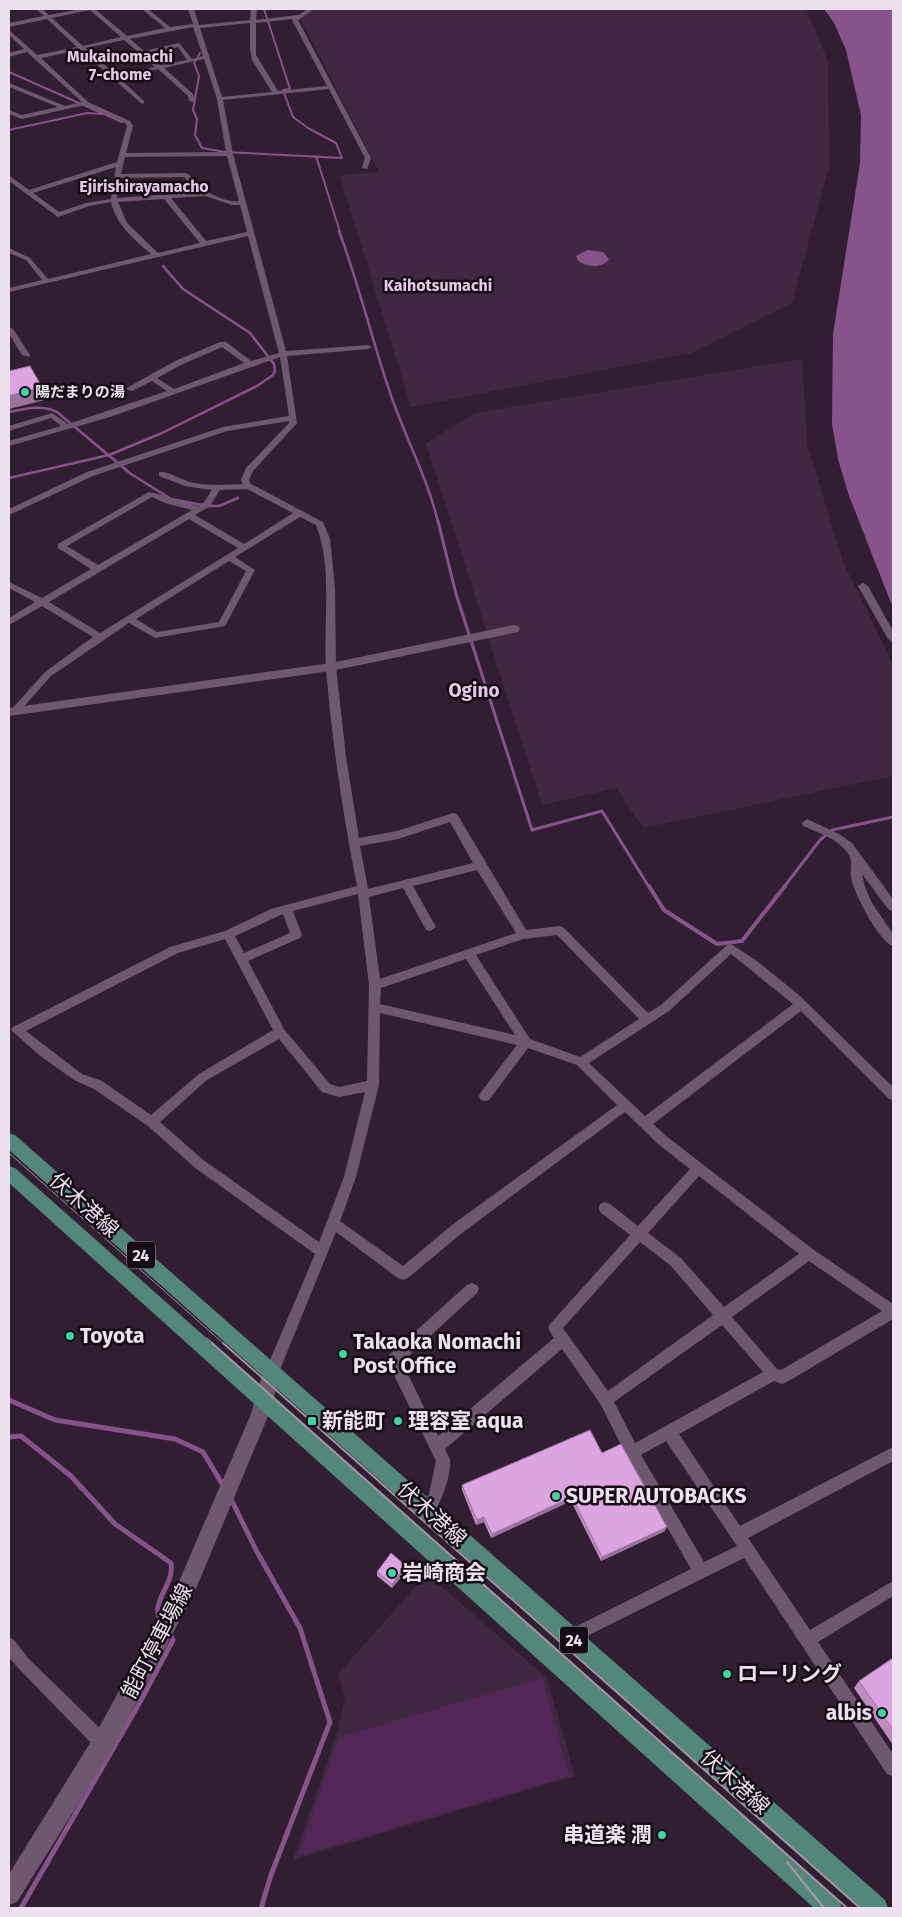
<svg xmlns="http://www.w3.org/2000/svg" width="902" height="1917" font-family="'Fira Sans','Noto Sans JP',sans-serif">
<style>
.built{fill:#402842}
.green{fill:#522656}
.water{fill:#86538a}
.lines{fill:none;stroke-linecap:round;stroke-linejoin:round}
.stream-far4{stroke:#86538a;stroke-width:2}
.stream-far3{stroke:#86538a;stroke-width:2.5}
.stream-far2{stroke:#86538a;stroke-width:3}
.stream-far1{stroke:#86538a;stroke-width:4}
.stream{stroke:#86538a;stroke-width:5}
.minor{fill:#6e5870;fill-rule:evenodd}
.tertiary{fill:#6e5870;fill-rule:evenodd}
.secondary{fill:#6e5870;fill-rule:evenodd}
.primary{fill:#52877a;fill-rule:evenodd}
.tram-far1{stroke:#a595a6;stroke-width:1}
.tram{stroke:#a595a6;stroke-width:2}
.wall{fill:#bd8dc1}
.shaded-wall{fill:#9a739d}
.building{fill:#dca4e0;stroke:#9a739d}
.poi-dot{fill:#3fd4a2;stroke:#150c15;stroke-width:2}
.labels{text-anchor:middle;stroke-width:5;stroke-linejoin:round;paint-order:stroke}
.far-poi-label{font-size:15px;font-weight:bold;fill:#eee1ef;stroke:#150c15;text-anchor:start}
.far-neighbourhood-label{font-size:16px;font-weight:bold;fill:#e3c9e5;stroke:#150c15}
.shield{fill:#150c15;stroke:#ada1ae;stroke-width:1}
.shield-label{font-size:16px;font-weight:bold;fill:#eee1ef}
.neighbourhood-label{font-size:19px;font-weight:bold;fill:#e3c9e5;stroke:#150c15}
.near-street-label{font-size:21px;fill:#eee1ef;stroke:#150c15}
.near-poi-label{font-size:21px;font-weight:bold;fill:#eee1ef;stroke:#150c15;text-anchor:start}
</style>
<rect width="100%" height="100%" fill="#321e33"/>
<g class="built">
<polygon points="314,9 806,9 828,61 829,167 792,303 691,353 411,407 340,176 379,172 300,18"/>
<polygon points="802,359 807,444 843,562 893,664 893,776 643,828 616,788 542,805 426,443 475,413"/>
<polygon points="427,1574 547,1678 575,1776 293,1860 338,1730 345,1697 338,1674"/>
</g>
<polygon class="green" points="543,1678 569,1776 298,1856 339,1737"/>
<g class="water">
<polygon points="824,9 893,9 893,608 848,493 838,459 832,424 833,334 860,163 861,115 846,50 834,23"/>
<path d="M587,250l16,2 6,7c-7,10 -22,8 -31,2l-2,-5z"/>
</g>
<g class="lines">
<g class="stream-far4">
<polyline points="200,53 194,63 199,76 193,110 197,119 195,135 202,148 225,152 342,158 336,143 308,128 293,117 283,90 290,89 264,9"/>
<polyline points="9,72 122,122"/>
<polyline points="9,130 87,113 103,114"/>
<polyline points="316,156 340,232"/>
</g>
<g class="stream-far3">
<path d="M339,231c21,56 34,114 54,170 15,42 35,79 45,121"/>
<path d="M9,412c16,-3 32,-8 48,0l74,62 40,25 36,7h12l19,-8"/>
<polyline points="9,478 109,455 162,433 257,386 273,375 275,371 274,364 250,333 183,289 163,266"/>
</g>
<g class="stream-far2">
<polyline points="438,521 456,594 532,830 602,811 649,887"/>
<polyline points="784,887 820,840 832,830 893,817"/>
</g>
<polyline class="stream-far1" points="649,886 664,910 717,944 742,941 785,886"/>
<g class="stream">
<polyline points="9,1400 55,1420 175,1439 203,1452 224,1487"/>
<path d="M9,1437l12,-1 50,40 44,48 56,39c4,22 -22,38 -10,60"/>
<polyline points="231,1499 256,1550 300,1628 330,1722 271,1875 261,1908"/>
<polyline points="21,1908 140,1702 173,1640 169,1632"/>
</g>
<g class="minor">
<path d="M36,9h6l7,6 33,-6h13l32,27 38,-8 -23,-19h6l22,18 23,-3 -5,-15h6l5,16 51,-5 1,-11h6l-1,11 42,-5 10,-6h6l-16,11 73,138 -4,11 -5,-1 3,-10 -36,-69 -106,11 10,54 53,197 82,-6 4,2 -4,2 -81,7 10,67 -44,48 -4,9 2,4 72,38 7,17 5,49 1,79 10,90 13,81 38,-7 56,-18 4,1 69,116 33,-4 4,1 85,86 13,-8 66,-60 4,-1 26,17 43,35 93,91v13l-4,-1 -88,-88 -148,113 13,12 148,114 79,54v15l-106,63 -5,2 -8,-3 -95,53 61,92 153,-79v14l-145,77 62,92 83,-49v15l-75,46 75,112v22l-6,-2 -143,-216 -157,78 -15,10 -5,-3 -3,-5 3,-5 10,-7 114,-57 -64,-112 -26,-52 -39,-56 -117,100c1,3 4,7 5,11 2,12 -10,52 -22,57l-5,-2 -2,-5 8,-16 7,-33 -47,-96 -2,-5 2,-5 78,-70 5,-2 5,2 2,4 -2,4 -75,69 36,74 116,-98 -6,-10 2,-4 80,-89 -30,-23 -1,-4 1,-4 5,-2 5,2 28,22 52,-57 -32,-25 -33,-32 -163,121 -54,45 -5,2 -5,-2 -62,-46 -59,145 -5,2 -5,-2 -2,-5 50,-118 -121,-87 -46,-41 -54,-37 -20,-9 -35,-25 -28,-25 2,-3 157,-80 55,-16 46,-22 86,-23c-14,-71 -25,-144 -31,-217 -3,-45 7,-102 -10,-144l-16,-8 -65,40 20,13 -30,56 -70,12 -26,-15 -78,53 -33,37h-6l-2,-2 35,-39 48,-35 -51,-31 -33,19v-7l26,-16 -26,-14v-6l33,16 49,-29 -33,-21v-4l91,-52c6,0 39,12 49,14l6,-4 8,-12 -27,-4 -26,-10v-4c10,-1 21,7 31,10 17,4 35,3 53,2l-2,-4 5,-12 43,-45v-2l-62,10 -134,45 -84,39v-6l78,-37 136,-45 66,-11 -9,-59 -170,60 -101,29v-5l52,-15 -10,-8 -42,13v-5l43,-13 16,11 99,-33 -15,-10 -20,10 -7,-2 50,-28 45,-19h6l25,19 28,-8 -31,-117 -239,56v-4l33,-8 -16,-20 -17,-7v-5l21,10 18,21 103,-25c-16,-14 -35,-29 -40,-52l-22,4 -31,11 -49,-36v-5l2,1 18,13 88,-28 10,-36 -2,-3 -40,-18 -63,14 -13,-5v-4l13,5 36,-8 -49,-20v-4l56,23 17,-4 -55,-50 -18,5v-4l15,-4 -15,-14v-5l28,25 40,-8 -30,-28 -38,8v-4l35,-7zM90,10l31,27 -38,9 -31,-28zM293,19l-1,1 35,66 -49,5 -22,-36v-32zM250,23v26l2,11 20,32 -50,5 -22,-69zM193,27l10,29 -11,3 -13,-16 -35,8 -14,-12zM124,40l31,27 -39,8 -30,-27zM178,47l9,13 -27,5 -13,-11zM80,50l62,54 2,-1v-2l-25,-23 39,-9 30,27 1,4 3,2 3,-2 -2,-6 -29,-26 40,-9 13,40 9,53 -100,1 7,-27 -3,-5 -42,-19 -47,-44zM227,156l12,45c-11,2 -30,-7 -38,-14 -6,-4 -9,-11 -15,-14l-65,1 4,-17zM116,167l-5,32 -25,4 -27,9 -26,-19zM184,177l11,12 5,3 -83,6 3,-20zM206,196l26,9h8l7,27 -41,9 -35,-43zM164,199l36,44 -42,10 -31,-30 -9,-21zM222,347l22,16 -70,26 -17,-11 24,-13zM247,489l46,24 -49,31 -49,-29 15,-9 10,-16zM152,497l13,6 27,7 -94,55 -31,-19zM189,519l49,29 -138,85 -51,-31zM229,561l17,10 -27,51 -62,10 -21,-13zM450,822l23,41 -105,26 -8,-43 38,-7zM477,870l39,63 -136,46 -11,-82 34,-9 23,42 4,1 6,-4 -23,-41zM358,894l11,91 -2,96 -28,6 -9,-3 -46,-55 -36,-68 52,-23 2,-3 -9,-24zM283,914l7,19 -46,20 -9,-17zM557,935l82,84 -59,38 -50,-18 -54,-84 47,-16zM225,939l48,91 -74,44 -48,41 -49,-34 -20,-7 -56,-43 152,-78zM731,954l62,50 -148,112 -56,-53 80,-52zM466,959l49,76 -135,-31 1,-16zM380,1013l137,32 -36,47 -2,4 2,4 4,1 4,-1 39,-52 49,17 40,40 -165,120 -49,41 -63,-45 16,-44 23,-92zM279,1039l43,53 17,5 26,-5 -21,85 -25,65 -117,-83 -42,-37 47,-42zM699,1176l100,78 -75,53 -43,-49 -33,-25zM640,1242l31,24 42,49 -105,76 -45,-63zM809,1261l73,50 -101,59 -4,-1 -45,-52zM722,1325l41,47 -128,71 -21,-41zM666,1441l71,105 -33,16 -63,-107z"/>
<polygon points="9,327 13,329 30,355 29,357 22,355 9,334"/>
<polygon points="863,583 868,586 893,631 893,642 888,639 858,586"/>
<path d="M807,819l32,15 13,9 41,56v12l-4,-1 -27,-36 3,13 7,16 21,31v12c-14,-4 -39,-53 -42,-68 -1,-8 2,-16 -2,-23 -10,-16 -30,-22 -46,-29l-1,-3z"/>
<polygon points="9,1637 14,1640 29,1659 109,1737 111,1743 109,1749 103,1751 97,1749 19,1669 9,1657"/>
</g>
<polygon class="tertiary" points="514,625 518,626 520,629 518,632 331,671 9,716 9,708 331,663"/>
<polygon class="secondary" points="272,1363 278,1366 281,1372 269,1414 195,1591 111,1751 17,1902 9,1905 9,1874 95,1735 181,1577 251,1414 263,1372 266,1366"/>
<g class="primary">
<polygon points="9,1133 15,1135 885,1900 888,1908 860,1908 9,1150"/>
<polygon points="9,1166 15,1168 839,1900 842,1908 814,1908 9,1183"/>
</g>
<g class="tram-far1">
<polyline points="9,1153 224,1344"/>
<polyline points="207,1338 214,1344"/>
</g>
<g class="tram">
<polyline points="212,1343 847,1908"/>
<polyline points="223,1343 860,1908"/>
<polyline points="787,1862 824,1908"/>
</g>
</g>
<g class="wall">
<polygon points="602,1453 665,1531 601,1561 571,1501 491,1538 484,1522 476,1525 462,1490 462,1485"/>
<polygon points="406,1566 407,1570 392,1588 377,1576 377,1572"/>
<polygon points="893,1658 893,1745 854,1688 859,1681"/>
</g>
<g class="shaded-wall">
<polygon points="42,387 45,400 9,409 9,396"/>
<polygon points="572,1497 571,1501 491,1538 492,1534"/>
<polygon points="484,1517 484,1522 476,1525 477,1520"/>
<polygon points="667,1527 665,1531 601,1561 602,1557"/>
<polygon points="406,1566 407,1570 392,1588 392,1584"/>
</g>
<g class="building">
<polygon points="30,366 42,387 9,396 9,371"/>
<polygon points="590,1430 602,1453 621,1444 667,1527 602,1557 572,1497 492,1534 484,1517 477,1520 462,1485"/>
<polygon points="391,1553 406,1566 392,1584 377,1572"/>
<polygon points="893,1658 893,1730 859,1681"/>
</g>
<g class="poi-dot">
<circle cx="25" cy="392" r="5"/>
<circle cx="70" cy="1336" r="5"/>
<circle cx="343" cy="1354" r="5"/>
<rect x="307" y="1416" width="10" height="10" rx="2.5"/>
<circle cx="398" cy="1421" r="5"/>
<circle cx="556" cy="1496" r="5"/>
<circle cx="392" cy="1573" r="5"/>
<circle cx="727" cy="1674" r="5"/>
<circle cx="882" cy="1713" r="5"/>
<circle cx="662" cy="1835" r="5"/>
</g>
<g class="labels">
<g class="far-poi-label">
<text x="35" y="397">陽だまりの湯</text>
</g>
<g class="far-neighbourhood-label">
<text x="120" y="62">Mukainomachi<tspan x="120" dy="18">7-chome</tspan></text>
<text x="144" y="192">Ejirishirayamacho</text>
<text x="438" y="291">Kaihotsumachi</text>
</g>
<g class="shield">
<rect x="127" y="1241.5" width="28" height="27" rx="4"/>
<rect x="560" y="1626.5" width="28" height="27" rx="4"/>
</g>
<g class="shield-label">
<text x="141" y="1261">24</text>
<text x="574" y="1646">24</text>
</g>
<g class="neighbourhood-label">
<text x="474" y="697">Ogino</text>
</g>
<g class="near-street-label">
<text transform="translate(84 1205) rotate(42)" y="7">伏木港線</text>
<text transform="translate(432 1514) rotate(42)" y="7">伏木港線</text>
<text transform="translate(157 1641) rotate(-62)" y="7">能町停車場線</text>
<text transform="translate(735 1782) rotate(42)" y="7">伏木港線</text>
</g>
<g class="near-poi-label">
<text x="80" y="1343">Toyota</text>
<text x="353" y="1349">Takaoka Nomachi<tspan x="353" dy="24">Post Office</tspan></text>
<text x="322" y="1428">新能町</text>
<text x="408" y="1428">理容室 aqua</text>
<text x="566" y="1503">SUPER AUTOBACKS</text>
<text x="402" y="1580">岩崎商会</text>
<text x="737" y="1681">ローリング</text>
<text x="872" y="1720" text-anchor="end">albis</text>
<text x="652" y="1842" text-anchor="end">串道楽 潤</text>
</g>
</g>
<rect width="902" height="1917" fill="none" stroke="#eee1ef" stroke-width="20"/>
</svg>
